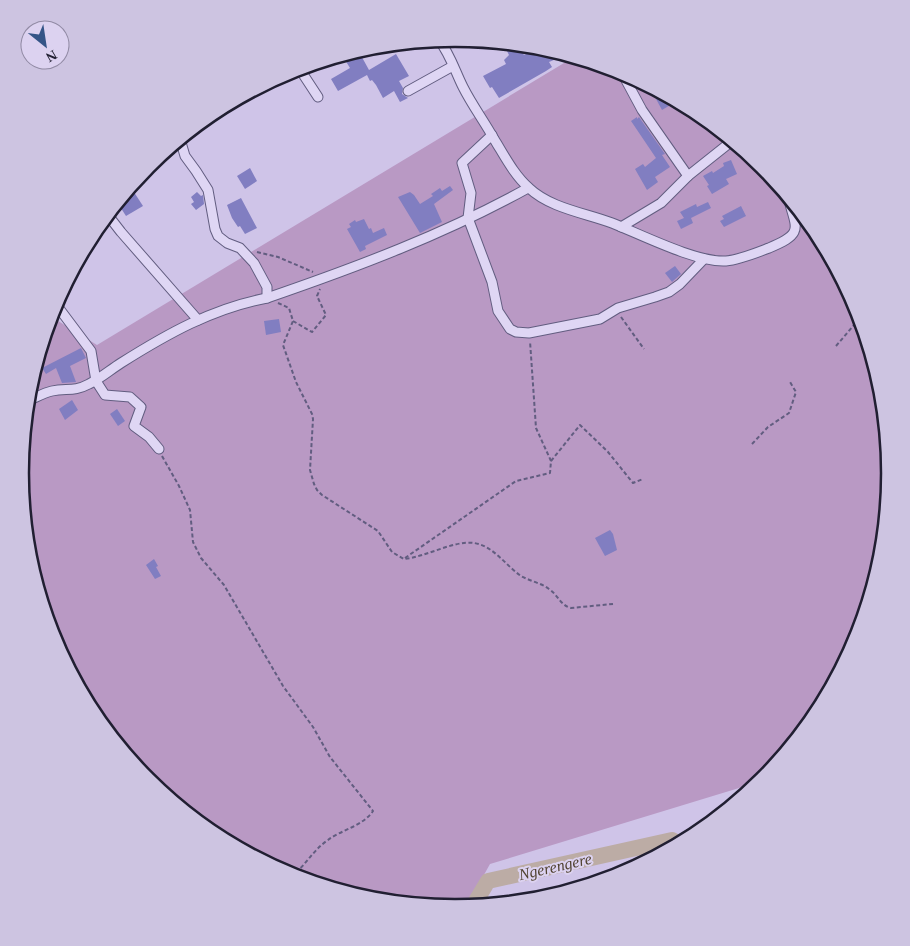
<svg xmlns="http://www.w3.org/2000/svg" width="910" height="946" font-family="'Times New Roman',serif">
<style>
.green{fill:#b999c4}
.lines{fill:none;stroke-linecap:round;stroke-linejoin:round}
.river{stroke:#bcaca5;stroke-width:16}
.building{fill:#817ec1}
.minor-casing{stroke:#625d80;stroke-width:11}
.path{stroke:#625d80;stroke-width:2;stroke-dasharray:4 2.5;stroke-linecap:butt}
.minor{stroke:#dfd6f4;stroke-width:9}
.labels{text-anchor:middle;stroke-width:4;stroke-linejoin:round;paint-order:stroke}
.water-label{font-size:16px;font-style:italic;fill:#504230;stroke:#dcd2f0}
.rim{fill:none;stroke:#211f32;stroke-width:2.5}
</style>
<rect width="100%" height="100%" fill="#cfc4e8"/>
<polygon class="green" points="574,57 622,71 697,111 763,166 817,232 857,307 882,388 890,473 882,558 857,640 817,715 762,781 490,864 466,907 455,908 370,900 288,875 213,835 147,780 93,714 53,639 28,558 20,473 28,388 50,316 97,345"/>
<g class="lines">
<polyline class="river" points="473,906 488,881 672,840 679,844"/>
</g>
<g class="building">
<polygon points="503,43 517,44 524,55 541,47 558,52 561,57 549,62 552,67 546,71 499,98 492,87 490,88 483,76 506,64 504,60 509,55"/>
<polygon points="358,50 369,70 396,54 409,76 399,81 403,88 402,94 408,98 400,102 394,91 383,98 376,85 372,80 370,81 367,75 338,91 331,79 350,68 342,55"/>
<polygon points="649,86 667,96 677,101 662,110"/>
<polygon points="637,117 637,119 639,117 665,154 662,155 670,167 655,177 658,182 647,190 635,169 643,164 645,167 656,158 631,121"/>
<polygon points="755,159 763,166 774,179 766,183 753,160"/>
<polygon points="731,160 737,174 726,179 729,184 712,194 707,186 709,185 703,176 712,171 713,173 724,166 723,163"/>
<polygon points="250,168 257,181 245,189 237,176"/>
<polygon points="130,186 143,206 126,216 117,202"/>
<polygon points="450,186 453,190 434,204 442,222 420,233 398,197 410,192 414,195 420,204 433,196 431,194 440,188 442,191"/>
<polygon points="197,192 201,196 203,195 204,204 196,210 191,204 194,202 191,197"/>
<polygon points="241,198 257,228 245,234 240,226 238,227 232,218 227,205"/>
<polygon points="708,202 711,208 691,218 693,223 681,229 677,221 684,218 680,212 696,204 697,207"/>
<polygon points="741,206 746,216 724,227 720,221 724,219 722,216"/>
<polygon points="364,219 369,229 371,228 373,233 384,228 387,235 365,246 366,249 360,252 347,229 351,227 349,224 355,220 356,222"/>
<polygon points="675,266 681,274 672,282 665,273"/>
<polygon points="279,319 281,332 266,335 264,321"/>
<polygon points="81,348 86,358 70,366 76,382 62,383 56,368 46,374 42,368"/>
<polygon points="72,400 78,410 65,420 59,409"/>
<polygon points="117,409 125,421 118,426 110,414"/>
<polygon points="610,530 613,534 617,550 605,556 595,538"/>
<polygon points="154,559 158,566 156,567 161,576 155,579 146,565"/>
</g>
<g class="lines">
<defs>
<g id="minor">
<path d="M439,40c11,14 16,31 24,47 9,18 21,34 31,52 10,16 20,36 35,49 21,20 56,25 83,35 28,11 85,40 114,38 13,-1 30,-8 43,-13 36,-15 27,-19 19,-51"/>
<polyline points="299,68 318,97"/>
<polyline points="621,71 642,110 688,176"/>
<polyline points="408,91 453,66"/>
<polyline points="492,135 462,163 471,193 468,218 492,282 498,311 510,329 516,332 529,333 600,319 618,308 655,297 669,292 680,284 704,259"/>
<polyline points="180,139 185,156 196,171 208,190 215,229 218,236 227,243 240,248 254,263 267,287 267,298"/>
<polyline points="107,214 121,232 198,320"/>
<polyline points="621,227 661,203 688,176 732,141"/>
<polyline points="55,303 91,351 96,381 105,395 130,397 141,407 134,426 149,437 159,449"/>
<path d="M27,401c8,-3 16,-8 25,-10 15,-3 22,1 37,-7 12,-6 21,-14 32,-21 46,-29 92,-55 146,-65 90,-31 178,-64 261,-110"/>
</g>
</defs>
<use href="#minor" class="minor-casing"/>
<g class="path">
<polyline points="257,252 278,257 313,272"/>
<path d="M278,303l11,5 4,13 -10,24 13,37 16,32 1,5 -3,51 4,14 3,6 5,5 56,36 14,21 12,7c22,-2 50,-19 70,-16 20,3 32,23 47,33 9,5 20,7 28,13 9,6 11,16 22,19l42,-4"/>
<polyline points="621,317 644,349"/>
<polyline points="293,321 312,332 326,315 317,296 320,289"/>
<polyline points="836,346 854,325"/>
<polyline points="752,444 768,427 789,413 796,392 790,382"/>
<path d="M162,456l17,30 11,24 3,32 8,16 23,27 59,101 30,41 17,30 43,54c-10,15 -32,19 -45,29 -15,10 -22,25 -36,36"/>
<polyline points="551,461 580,425 608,452 633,483 643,479"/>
<polyline points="405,558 516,481 550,473 551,461 536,428 530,341"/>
</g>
<use href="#minor" class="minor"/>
</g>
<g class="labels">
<g class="water-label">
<text transform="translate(555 866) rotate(-13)" y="6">Ngerengere</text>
</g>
</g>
<path d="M0 0H910V946H0ZM29 473a426 426 0 1 1 852 0a426 426 0 1 1-852 0Z" fill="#cdc4e1" fill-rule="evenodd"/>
<path class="rim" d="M29 473a426 426 0 1 1 852 0a426 426 0 1 1-852 0Z"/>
<g transform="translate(45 45) rotate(150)"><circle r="24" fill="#dcd2f0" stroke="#918aa4"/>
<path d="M0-4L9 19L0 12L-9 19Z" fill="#345487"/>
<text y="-8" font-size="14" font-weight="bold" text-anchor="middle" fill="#211f32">N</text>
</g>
</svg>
